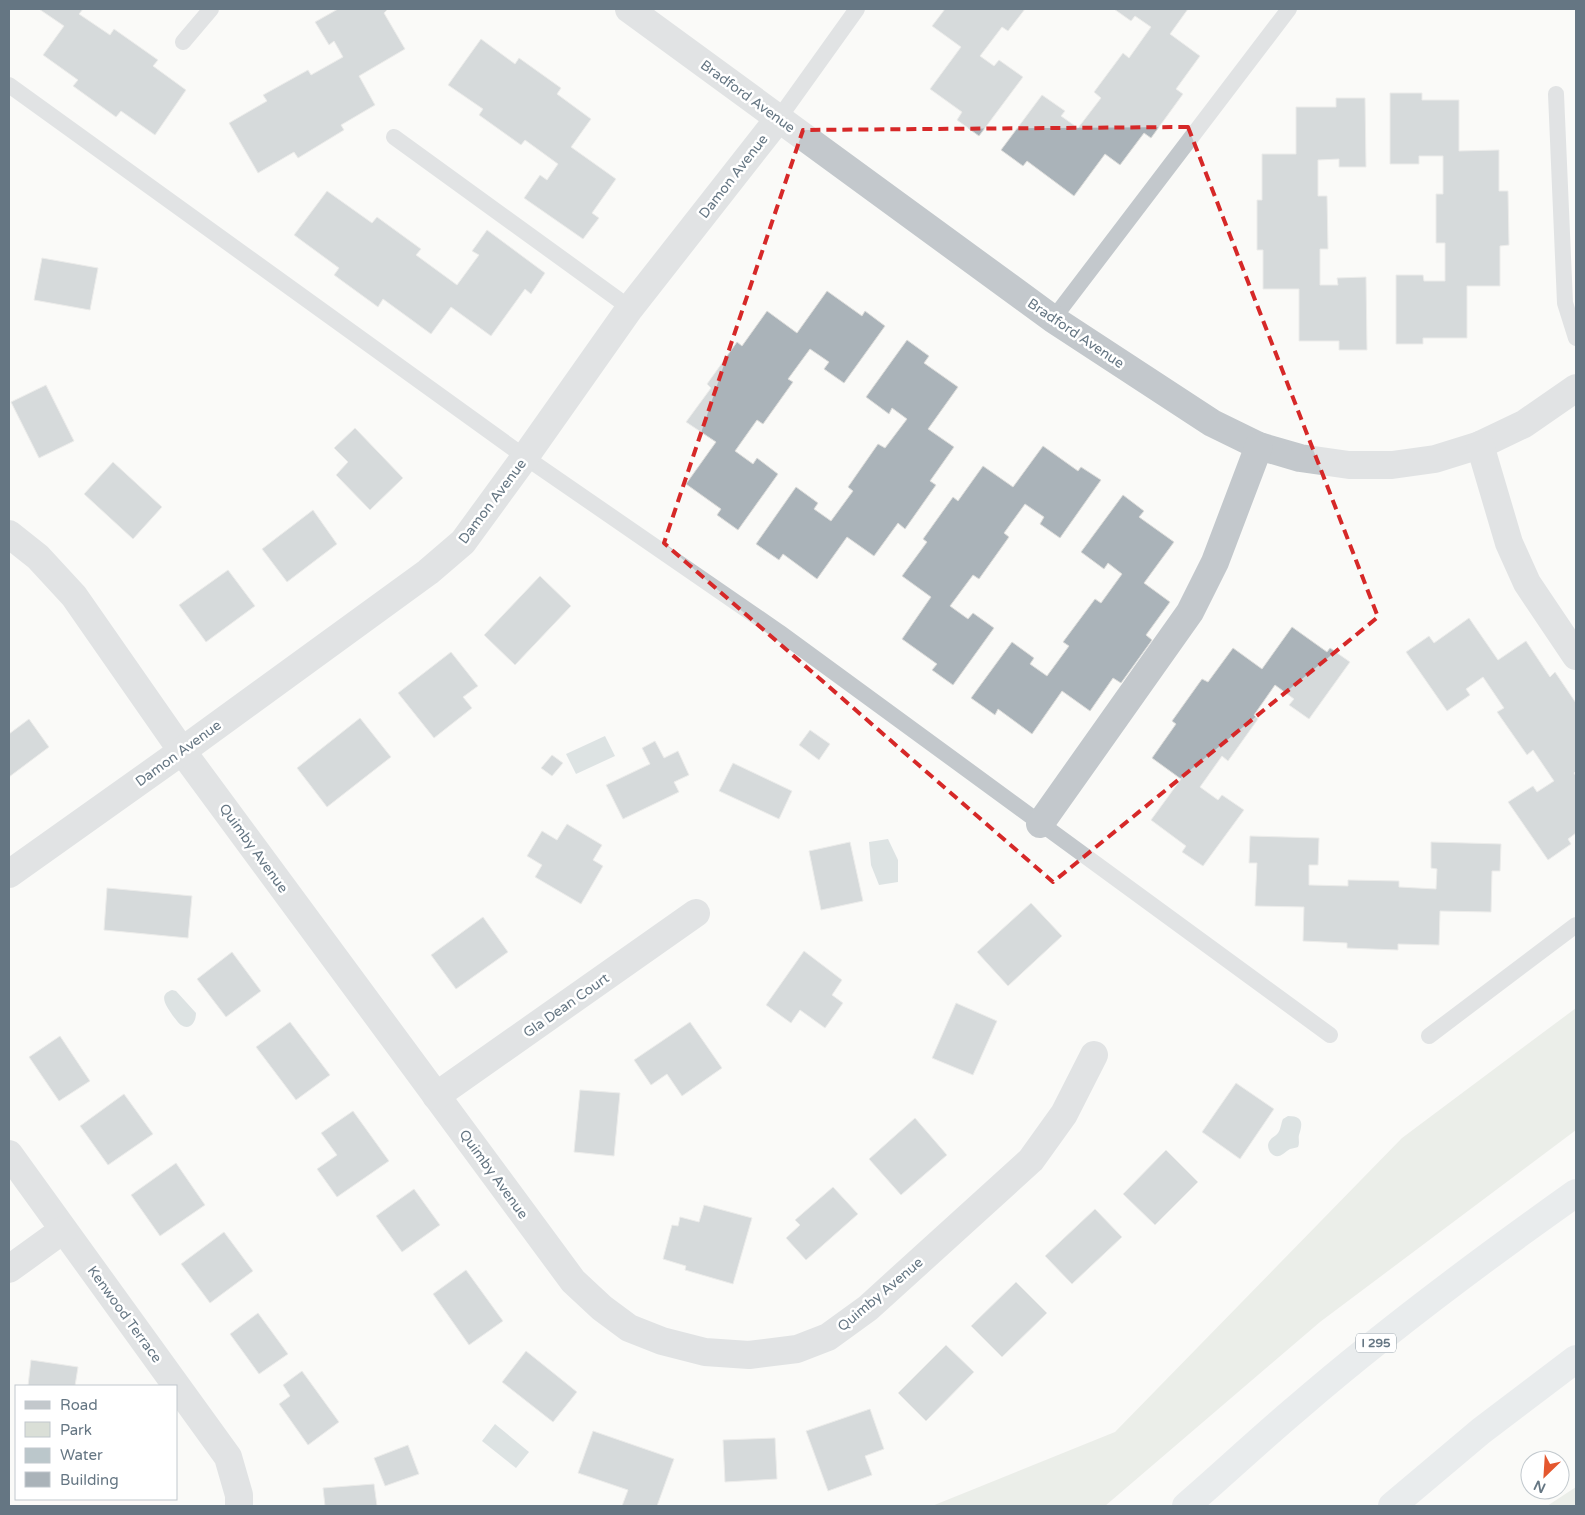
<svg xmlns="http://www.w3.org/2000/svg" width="1585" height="1515" font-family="'Varela Round',sans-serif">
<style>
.green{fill:#dadfd7}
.water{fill:#bbc7cb}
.building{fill:#aab3b9;stroke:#dcdcda}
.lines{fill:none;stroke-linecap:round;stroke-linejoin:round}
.service{stroke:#c3c8cc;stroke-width:16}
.minor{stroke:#c3c8cc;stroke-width:28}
.motorway{stroke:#d6dbdf;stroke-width:28}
.marked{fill:none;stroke:#d62828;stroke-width:4;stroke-dasharray:10 6;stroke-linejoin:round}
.labels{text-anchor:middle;stroke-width:5;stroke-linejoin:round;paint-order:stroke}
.shield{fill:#fff;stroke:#939fa8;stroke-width:1}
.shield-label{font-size:12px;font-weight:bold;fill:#657683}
.street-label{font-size:14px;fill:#657683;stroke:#fff}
</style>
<rect width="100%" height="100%" fill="#fafaf8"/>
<g class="green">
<polygon points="1576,1008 1576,1130 1320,1322 1105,1506 932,1506 1115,1432 1402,1138"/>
<polygon points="1576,1487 1576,1506 1547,1506"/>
</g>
<g class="water">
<polygon points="605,736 615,756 576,774 566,754"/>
<polygon points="888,839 898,860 898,882 879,885 871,865 869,842"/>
<path d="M172,990l4,1 20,22c0,9 -6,18 -15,12 -3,-2 -5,-6 -8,-9 -6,-9 -16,-21 -1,-26z"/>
<path d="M1288,1116c15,0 15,7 11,19 -1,4 1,7 -1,12 -2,1 -5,1 -8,2 -6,3 -12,13 -20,3 -1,-2 -2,-4 -2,-7 1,-7 6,-7 10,-12 3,-4 3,-10 5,-14z"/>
<polygon points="495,1424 529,1452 516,1468 482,1441"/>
</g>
<g class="building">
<polygon points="39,9 83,9 79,14 110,35 114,29 158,60 153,66 186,90 155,135 121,111 116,117 73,86 78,80 43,55 64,26"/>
<polygon points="338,9 388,9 384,13 405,49 359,76 375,105 341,125 344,130 298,158 294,152 258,173 229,123 267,101 263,95 308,70 311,75 343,57 334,41 329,45 315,22"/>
<polygon points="945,9 1025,9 1008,31 1002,27 980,56 994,66 999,60 1023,77 979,136 957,120 962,112 930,89 961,47 932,26"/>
<polygon points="1114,9 1188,9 1170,34 1200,56 1176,89 1183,94 1151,138 1144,133 1120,165 1105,154 1074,196 1027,161 1023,166 1001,150 1042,95 1065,111 1061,116 1078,128 1101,98 1094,92 1123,53 1129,58 1151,27 1135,16 1131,21"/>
<polygon points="481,39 515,64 519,58 561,88 557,94 591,119 571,147 616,179 592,213 599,218 583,239 524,198 540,175 547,180 558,164 525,140 521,145 479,115 483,109 448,85"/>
<polygon points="1390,93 1422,93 1422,100 1459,100 1459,151 1499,150 1499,191 1508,191 1509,245 1500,246 1500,286 1467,286 1467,338 1423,338 1423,344 1396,344 1396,275 1423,275 1424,281 1445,281 1445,243 1436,243 1436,194 1443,194 1443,156 1419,156 1419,164 1390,164"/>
<polygon points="1336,98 1365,98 1366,167 1339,167 1339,159 1318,160 1318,196 1327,196 1328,249 1320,249 1320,285 1338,285 1337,278 1366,277 1367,350 1339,350 1339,341 1299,341 1299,289 1263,289 1263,250 1257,250 1257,200 1262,200 1262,154 1296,154 1296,107 1336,107"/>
<polygon points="327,191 372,223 377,217 421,249 416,255 457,285 479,255 472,251 487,230 545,273 531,294 525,289 491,336 451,307 431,334 383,299 378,307 334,275 339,268 294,235"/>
<polygon points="42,258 98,268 90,310 34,300"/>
<polygon points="827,291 862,316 865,311 885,326 844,383 824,369 829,362 810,349 788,379 793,382 763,424 757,420 735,451 753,464 757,458 778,474 738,530 717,515 721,509 686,484 716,442 686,422 711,388 707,384 737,342 742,346 767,311 797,333"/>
<polygon points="907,340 929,356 924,363 958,387 928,429 954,447 930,481 936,485 905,529 898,523 874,556 847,537 817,579 783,554 779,560 756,544 796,487 818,503 814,509 831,521 853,491 848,487 878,444 885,448 907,419 892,408 889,414 866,397"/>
<polygon points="46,385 74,441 39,458 11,402"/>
<polygon points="355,428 403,478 370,510 336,475 348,462 334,448"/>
<polygon points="1043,446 1078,471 1081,467 1101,480 1060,538 1040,524 1044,517 1025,504 1004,533 1009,537 979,579 973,575 950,606 968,619 973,613 994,628 953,685 932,670 937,664 902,639 931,597 902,576 927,542 923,539 953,497 958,501 983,466 1013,487"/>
<polygon points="113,462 162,507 133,539 84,494"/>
<polygon points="1123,495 1144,511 1139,517 1174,542 1144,583 1170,602 1146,635 1152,640 1121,683 1113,678 1090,711 1062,691 1032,734 998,709 995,715 971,698 1012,642 1034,658 1030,664 1047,676 1069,646 1063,642 1095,599 1101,603 1122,574 1108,563 1104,569 1081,552"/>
<polygon points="313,510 337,544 287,582 262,549"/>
<polygon points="228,570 255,606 206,642 179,605"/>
<polygon points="540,576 571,606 515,665 484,635"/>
<polygon points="1469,618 1498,660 1526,641 1550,677 1555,672 1576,703 1576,771 1574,773 1576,776 1576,833 1568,839 1571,844 1548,860 1508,802 1533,786 1537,792 1554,781 1533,750 1527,755 1497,712 1504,708 1483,677 1466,689 1470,695 1447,711 1406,652 1429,636 1434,643"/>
<polygon points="1292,627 1327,652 1330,648 1350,662 1309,719 1289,705 1294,699 1275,685 1254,715 1258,719 1228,761 1222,756 1200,787 1218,800 1222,795 1244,810 1203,866 1182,852 1186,846 1151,820 1181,779 1152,758 1176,724 1172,721 1202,679 1208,682 1233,648 1262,669"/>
<polygon points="451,652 478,686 463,697 472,708 434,738 398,693"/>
<polygon points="360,718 391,757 327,807 297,768"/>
<polygon points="29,719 49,747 9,777 9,734"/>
<polygon points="810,730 830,744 819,760 799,745"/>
<polygon points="655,741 664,758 678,751 689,775 674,782 679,792 623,819 606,785 650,764 642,748"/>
<polygon points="552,755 563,763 552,776 541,768"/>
<polygon points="733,763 792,791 779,819 719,791"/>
<polygon points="567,824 602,845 593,860 603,866 581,904 535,877 542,865 527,856 542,831 557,840"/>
<polygon points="1250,836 1319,838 1318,865 1309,865 1309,885 1348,886 1348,880 1399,881 1399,887 1436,889 1437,869 1431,868 1431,842 1501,844 1500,871 1492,871 1491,912 1440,911 1439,945 1398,944 1398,950 1347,948 1347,943 1303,941 1304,907 1255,906 1257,863 1249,863"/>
<polygon points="850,842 863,901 821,910 809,851"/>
<polygon points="107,888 192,896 188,938 104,930"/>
<polygon points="1031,903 1062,936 1008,986 977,952"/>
<polygon points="483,917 508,952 456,989 431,955"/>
<polygon points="804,951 842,980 832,995 843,1003 825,1028 800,1010 791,1023 766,1005"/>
<polygon points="232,952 261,991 226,1017 197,979"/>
<polygon points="956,1003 997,1021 973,1075 932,1058"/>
<polygon points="290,1022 330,1075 296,1100 256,1047"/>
<polygon points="690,1022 722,1068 682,1096 667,1074 651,1085 634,1060"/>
<polygon points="60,1036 90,1081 59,1101 29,1057"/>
<polygon points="1236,1083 1274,1109 1240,1159 1202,1132"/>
<polygon points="580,1090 620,1093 614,1156 574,1152"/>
<polygon points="124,1094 153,1134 108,1165 80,1126"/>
<polygon points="353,1111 389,1161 337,1197 317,1169 337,1155 321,1133"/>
<polygon points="915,1118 947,1155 901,1195 869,1159"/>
<polygon points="1166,1150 1198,1182 1155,1225 1123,1194"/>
<polygon points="176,1163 205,1205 160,1236 131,1195"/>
<polygon points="833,1187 858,1214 806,1260 786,1238 800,1225 795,1220"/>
<polygon points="414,1189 440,1225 402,1252 376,1216"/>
<polygon points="704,1205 752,1218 733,1284 685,1270 686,1266 663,1259 672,1225 678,1226 680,1217 699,1222"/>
<polygon points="1095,1209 1122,1237 1072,1284 1045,1256"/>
<polygon points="224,1232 253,1271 210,1303 181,1264"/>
<polygon points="466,1270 503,1321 469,1345 433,1294"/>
<polygon points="1016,1282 1047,1313 1002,1357 971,1326"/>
<polygon points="258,1313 288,1354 259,1374 230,1334"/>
<polygon points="946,1345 974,1372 926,1421 898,1393"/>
<polygon points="526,1351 577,1392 553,1422 502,1382"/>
<polygon points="31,1360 78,1367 75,1386 28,1386"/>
<polygon points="302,1371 339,1422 308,1445 279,1404 290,1396 283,1385"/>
<polygon points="870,1409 884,1449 865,1456 872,1475 828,1491 806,1431"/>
<polygon points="593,1431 674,1459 657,1506 622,1506 628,1490 578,1473"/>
<polygon points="775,1438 777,1479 725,1482 723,1440"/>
<polygon points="408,1445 419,1474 385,1486 374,1458"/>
<polygon points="374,1484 377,1506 325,1506 323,1488"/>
</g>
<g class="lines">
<g class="service">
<polyline points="183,42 211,9"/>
<polyline points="9,85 525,457 779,632 1330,1035"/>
<polyline points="1556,94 1565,303 1576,338"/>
<polyline points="779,118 857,9"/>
<polyline points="394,137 630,308"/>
<polyline points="1053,319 1289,9"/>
<polyline points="1429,1036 1576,925"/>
</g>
<g class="minor">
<polyline points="629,9 1053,319 1212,423 1259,446 1300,458 1349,465 1392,465 1435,459 1480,445 1524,424 1576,388"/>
<polyline points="1480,445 1509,543 1527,583 1576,656"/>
<polyline points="9,534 38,557 74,596 182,751 573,1281 602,1308 629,1328 662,1341 705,1352 749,1355 797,1349 828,1337 868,1308 1031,1160 1064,1114 1094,1055"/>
<polyline points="1040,824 1190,612 1215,562 1259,446"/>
<polyline points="9,874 182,751 428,572 463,542 525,457 630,308 779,118"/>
<polyline points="436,1096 696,913"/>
<polyline points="9,1154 228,1457 239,1495 239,1506"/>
<polyline points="9,1269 63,1230"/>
</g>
<g class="motorway">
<path d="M1186,1506c37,-32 73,-66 111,-98 89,-77 183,-147 279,-215"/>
<polyline points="1392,1506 1481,1431 1576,1359"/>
</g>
</g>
<path d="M0 0H1585V1515H0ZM1188,127l190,490 -325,265 -389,-339 139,-413z" fill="#fafaf8" fill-opacity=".55" fill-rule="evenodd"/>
<path class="marked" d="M1188,127l190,490 -325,265 -389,-339 139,-413z"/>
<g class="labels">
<rect class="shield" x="1356" y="1333.5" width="40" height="19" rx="4"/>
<g class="shield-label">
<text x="1376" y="1347">I 295</text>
</g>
<g class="street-label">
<text transform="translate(748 96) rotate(36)" y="5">Bradford Avenue</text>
<text transform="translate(733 176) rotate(-52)" y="5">Damon Avenue</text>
<text transform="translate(1076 333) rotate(34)" y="5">Bradford Avenue</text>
<text transform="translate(492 501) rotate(-53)" y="5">Damon Avenue</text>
<text transform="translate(178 753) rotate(-36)" y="5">Damon Avenue</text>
<text transform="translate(254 848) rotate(54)" y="5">Quimby Avenue</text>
<text transform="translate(566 1005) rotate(-35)" y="5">Gla Dean Court</text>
<text transform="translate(494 1174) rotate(54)" y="5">Quimby Avenue</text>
<text transform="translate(880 1294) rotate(-40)" y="5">Quimby Avenue</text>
<text transform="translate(125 1314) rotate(54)" y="5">Kenwood Terrace</text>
</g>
</g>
<rect width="1585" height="1515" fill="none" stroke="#657683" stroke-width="20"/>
<rect x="15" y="1385" width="162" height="115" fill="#ffffff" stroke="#c1c8cd"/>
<rect x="25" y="1401" width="25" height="8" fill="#c3c8cc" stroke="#c1c8cd"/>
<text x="60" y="1410" font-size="15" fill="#657683">Road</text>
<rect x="25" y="1422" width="25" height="15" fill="#dadfd7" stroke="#c1c8cd"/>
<text x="60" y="1435" font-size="15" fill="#657683">Park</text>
<rect x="25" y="1448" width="25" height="15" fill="#bbc7cb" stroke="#c1c8cd"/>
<text x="60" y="1460" font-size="15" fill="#657683">Water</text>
<rect x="25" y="1472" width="25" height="15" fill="#aab3b9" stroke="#c1c8cd"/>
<text x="60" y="1485" font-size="15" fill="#657683">Building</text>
<g transform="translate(1545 1475) rotate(205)"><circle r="24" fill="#ffffff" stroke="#c1c8cd"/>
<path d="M0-4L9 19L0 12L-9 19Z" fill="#e4572e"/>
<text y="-8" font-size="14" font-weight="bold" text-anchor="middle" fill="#657683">N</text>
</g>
</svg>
